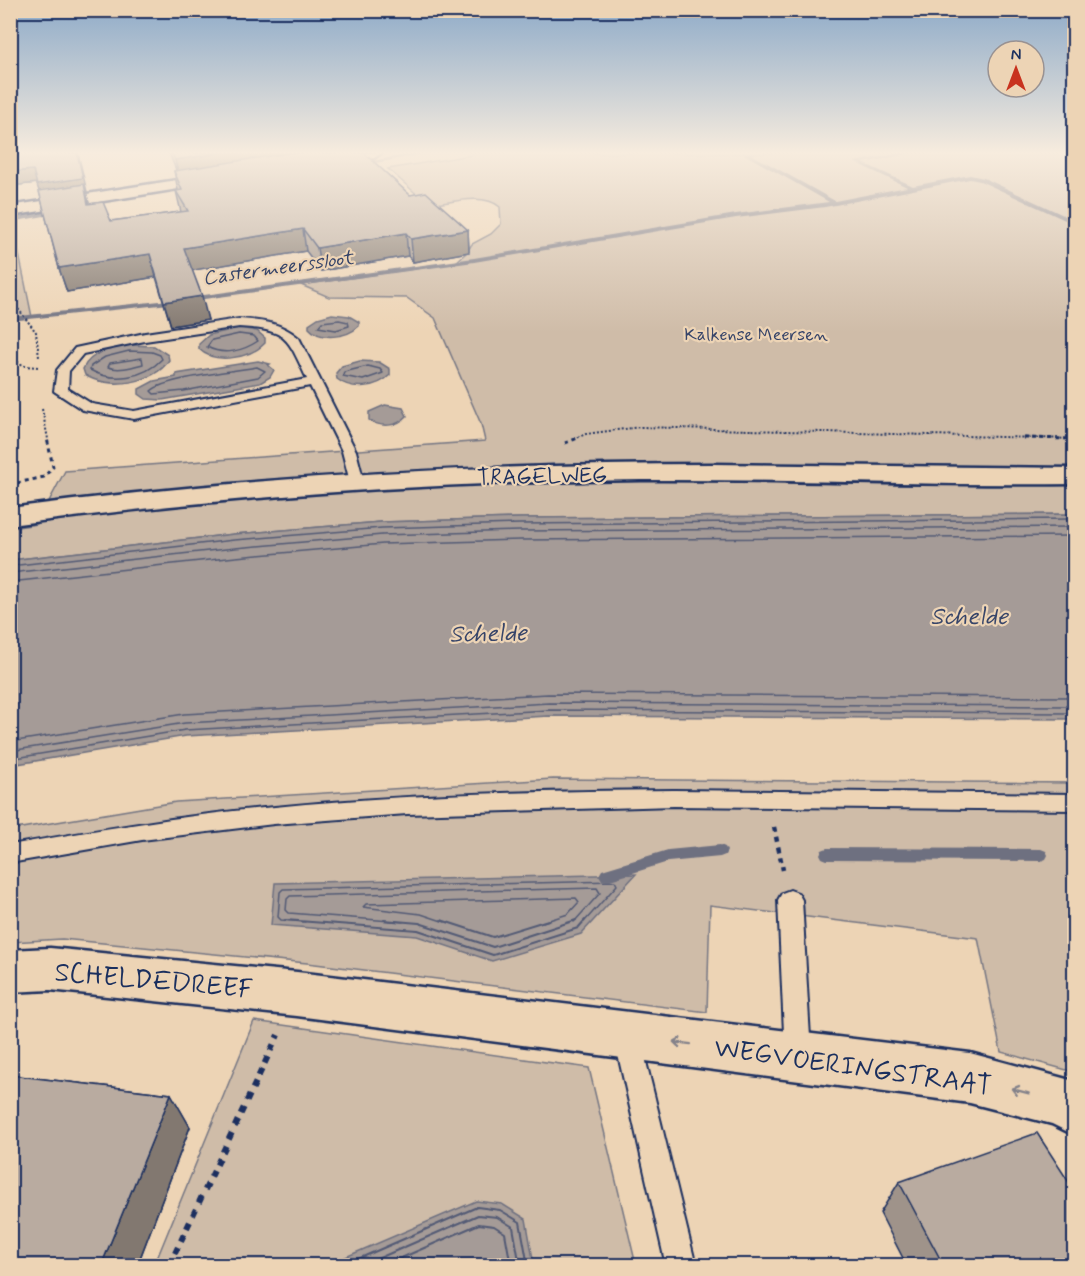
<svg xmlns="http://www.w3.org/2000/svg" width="1085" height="1276" font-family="Mynerve,sans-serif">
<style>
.green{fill:#cfbca8;stroke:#757683;stroke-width:1.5}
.water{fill:#a59b97;stroke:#6e7080;stroke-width:1.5}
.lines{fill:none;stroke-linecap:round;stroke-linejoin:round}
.shore-far1{stroke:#525a75;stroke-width:1.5}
.shore{stroke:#525a75;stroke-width:2}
.stream{fill:#6e7080;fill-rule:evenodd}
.service-casing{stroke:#1b2f5e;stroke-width:4}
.minor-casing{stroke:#1b2f5e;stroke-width:5}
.path-far3{stroke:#1b2f5e;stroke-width:2;stroke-dasharray:2 2;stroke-linecap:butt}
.path-far2{stroke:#1b2f5e;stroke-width:3;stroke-dasharray:4 4;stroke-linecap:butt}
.path-far1{stroke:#1b2f5e;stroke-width:4.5;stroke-dasharray:5 5;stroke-linecap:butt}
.path{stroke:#1b2f5e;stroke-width:6;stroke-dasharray:7 7;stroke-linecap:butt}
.service{fill:#edd4b5;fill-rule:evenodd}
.minor{fill:#edd4b5;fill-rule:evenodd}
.wall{fill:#9f938a;stroke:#1b2f5e;stroke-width:1.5}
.shaded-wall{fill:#827870;stroke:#1b2f5e;stroke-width:1.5}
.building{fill:#b9aba0;stroke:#1b2f5e;stroke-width:1.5}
.oneway{stroke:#84828a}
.labels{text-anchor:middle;stroke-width:4.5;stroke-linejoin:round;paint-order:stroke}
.far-park-label{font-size:18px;fill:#364469;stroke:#edd4b5}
.far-water-label{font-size:20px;font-style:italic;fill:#374569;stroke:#edd4b5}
.street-label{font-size:22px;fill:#1b2f5e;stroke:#edd4b5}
.water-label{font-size:24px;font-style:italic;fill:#374569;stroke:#edd4b5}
.near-street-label{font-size:27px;fill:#1b2f5e;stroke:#edd4b5}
</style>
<rect width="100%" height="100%" fill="#edd4b5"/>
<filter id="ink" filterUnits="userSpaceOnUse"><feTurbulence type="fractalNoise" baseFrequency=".0167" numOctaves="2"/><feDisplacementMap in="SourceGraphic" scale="12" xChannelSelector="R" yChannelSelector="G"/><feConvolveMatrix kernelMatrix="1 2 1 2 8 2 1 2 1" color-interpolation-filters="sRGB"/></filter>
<g filter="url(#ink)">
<g class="green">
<path d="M470,153h604v361l-554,4 -139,4 -147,12 -223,26v-32l26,-4 28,-53 420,-30 -4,-17 -46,-106 -28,-20 -78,-1 -28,-12 154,-22 12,-11 5,-8 19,-10 10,-10 -1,-17c-16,-15 -51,-4 -71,-2l-41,-36 83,-14z"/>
<polygon points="11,215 32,317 11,319"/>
<polygon points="553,779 1074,783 1074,1072 1001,1052 978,938 710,905 707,1012 307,963 62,939 11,942 10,830 176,802"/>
<polygon points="254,1021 589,1068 636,1265 154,1266"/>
</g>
<g class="water">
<path d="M332,314l17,2 10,6v4c-12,12 -39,15 -50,2v-4l9,-6z"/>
<path d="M239,328l18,3 8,7v5c-14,15 -50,22 -66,6v-5l10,-9z"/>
<path d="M129,345l25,1 14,9 1,5c-15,24 -61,30 -84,15l-2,-6c7,-17 29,-21 46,-24z"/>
<polygon points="258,361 270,364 268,365 274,370 270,377 260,383 162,400 146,399 139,394 139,389 154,381 176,377 176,374"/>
<path d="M360,361l19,1 11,7v6c-13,13 -38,16 -53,4l-1,-6 6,-7z"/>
<path d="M385,405l18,3 4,8c-10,11 -26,12 -38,4v-8z"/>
<polygon points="1074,514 1074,719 549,716 186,736 11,765 11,560 234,534 381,522 520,518"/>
<polygon points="636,874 581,934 492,961 417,936 271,925 275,883"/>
<polygon points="476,1201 502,1204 526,1219 534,1265 327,1265"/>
</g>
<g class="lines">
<g class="shore-far1">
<polygon points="339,320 348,322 349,326 336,330 318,327 322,322"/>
<path d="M239,334l15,2 4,5c-15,10 -34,15 -51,6l5,-7z"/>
<path d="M129,351l23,1 8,3 2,4c-18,19 -49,24 -72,11l1,-4 14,-9z"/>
<path d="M142,358l1,6c-11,3 -24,7 -35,3l2,-4z"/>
<polygon points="368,366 380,369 383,373 363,380 343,376 344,372"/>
<path d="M257,367l8,4 -7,6 -74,14 -30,3 -3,-3c14,-13 84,-20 106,-24z"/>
<polyline points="10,566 234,540 382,528 520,524 1074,519"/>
<polyline points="10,573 235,548 382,535 520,531 1074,527"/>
<polyline points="10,582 236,557 383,544 521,540 1074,536"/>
<polyline points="10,742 184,714 548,694 1074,697"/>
<polyline points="10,751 185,723 549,703 1074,706"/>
<polyline points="10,759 185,730 549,710 1074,713"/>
<polyline points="305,922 281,920 278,917 280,892 283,889 615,881 617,885 584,922"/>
<polyline points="403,922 289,913 286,910 287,899 290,896 597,888 600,893 574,922"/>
<polyline points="445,922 421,914 363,907 366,904 576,898 579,902 568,914 543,922"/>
</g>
<g class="shore">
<polyline points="285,920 418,930 493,955 578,928 585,920"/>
<polyline points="384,920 419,923 493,947 576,920"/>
<polyline points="441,920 493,937 548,920"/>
<polyline points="342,1266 477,1207 500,1210 520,1222 528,1266"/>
<polyline points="361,1266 478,1215 497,1217 513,1227 520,1266"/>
<polyline points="383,1266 479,1224 494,1226 505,1233 511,1266"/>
</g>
<g class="stream">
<polygon points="415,153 429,153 359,166 356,164"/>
<polygon points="742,153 749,153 835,201 907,187 854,162 901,153 915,153 863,163 913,186 970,175 984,178 1074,220 1074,224 980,181 970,179 825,207 736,218 474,262 160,305 10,321 10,317 160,301 474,258 736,214 829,202"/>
<polygon points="60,210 62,211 62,213 10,222 10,218"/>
<polygon points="720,845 725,847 727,851 725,855 720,857 668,862 607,881 602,880 599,875 602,870 668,850"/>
<polygon points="827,848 1041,849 1046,851 1048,855 1046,859 1041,861 827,860 822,858 820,854 822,850"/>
</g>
<defs>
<g id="service">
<path d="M239,319c24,2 41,3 60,19l57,113 8,31 -2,3 -5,1 -7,-4 -8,-31 -32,-65 -176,33 -51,-9 -29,-19 3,-21 18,-22 70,-15zM239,327c49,3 48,10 68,52l-173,32 -42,-7 -24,-15 1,-18 14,-17 62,-13z"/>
<path d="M674,790l400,4v16l-400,-4 -267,8 -133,10 -132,16 -132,23v-18c88,-15 176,-30 265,-38 133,-13 266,-16 399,-17z"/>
<polygon points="790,890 798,893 802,900 811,1055 807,1064 798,1068 789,1064 785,1055 778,900 782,893"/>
<polygon points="627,1024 636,1028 640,1037 696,1266 666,1266 614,1037 618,1028"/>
</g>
<g id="minor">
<polygon points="347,153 381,153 374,158 323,167 315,162 318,159"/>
<polygon points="222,173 228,175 230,178 228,181 10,216 10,206"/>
<path d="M713,464l361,4v16c-144,2 -289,-5 -433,-4 -211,2 -422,17 -631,45v-17c234,-31 467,-44 703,-44z"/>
<polygon points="50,948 297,972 970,1053 1074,1081 1074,1135 1052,1124 970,1103 297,1016 50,990 10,992 10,950"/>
</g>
</defs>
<use href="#service" class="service-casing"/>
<use href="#minor" class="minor-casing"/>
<g class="path-far3">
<polyline points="11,235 18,256 16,306 36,332 39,357"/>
<polyline points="10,358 25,366 38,367"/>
<polyline points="42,409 48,439"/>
<polyline points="574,439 586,434 641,427 1074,439"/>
</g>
<g class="path-far2">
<polyline points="1024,438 1074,439"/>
<polyline points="565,443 578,438"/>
<polyline points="17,483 44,477 53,467 47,438"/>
</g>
<polyline class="path-far1" points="774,827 783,870"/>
<polyline class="path" points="169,1266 278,1035"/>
<use href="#service" class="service"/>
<use href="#minor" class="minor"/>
</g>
<g class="wall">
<polygon points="10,153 87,192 86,192 89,204 111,221 181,212 176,191 178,190 174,171 176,170 169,153 364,153 410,195 468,230 469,252 413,262 408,256 321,271 306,251 192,270 208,320 171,326 156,277 67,292 59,268 37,183 10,186"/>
<polygon points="10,1075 171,1094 190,1127 137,1266 10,1266"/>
<polygon points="899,1182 1074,1266 907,1266 880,1213"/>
</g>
<g class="shaded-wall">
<polygon points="77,153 78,153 87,192 86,192 90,206 42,199 37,185"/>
<polygon points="220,153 324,153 179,177 175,160"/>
<polygon points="33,170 38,183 10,186 10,172"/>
<polygon points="303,229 306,251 189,271 184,248"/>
<polygon points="468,230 469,252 413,262 411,239"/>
<polygon points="406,233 408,256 321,271 317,248"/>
<polygon points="150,254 156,277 67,292 59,268"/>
<polygon points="202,296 208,320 171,326 164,302"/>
<polygon points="171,1094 190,1127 137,1266 101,1266"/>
</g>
<g class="building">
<polygon points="10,153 77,153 83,178 37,185 33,170 10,172"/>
<polygon points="172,153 220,153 175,160"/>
<polygon points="289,153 364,153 410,195 426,192 468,230 411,239 406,233 317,248 303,229 184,248 202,296 164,302 150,254 59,268 39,191 84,184 88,204 103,202 111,221 188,211 176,191 182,190 174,171"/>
<polygon points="10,1075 171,1094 101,1266 71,1266 10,1260"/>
<polygon points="1037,1133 1074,1190 1074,1266 944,1266 899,1182"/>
</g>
<defs><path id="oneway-shaft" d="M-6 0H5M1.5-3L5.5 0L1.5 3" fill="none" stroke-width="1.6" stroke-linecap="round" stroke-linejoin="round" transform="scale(1.5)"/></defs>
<g class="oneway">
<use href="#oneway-shaft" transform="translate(682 1043) rotate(-173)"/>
<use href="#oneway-shaft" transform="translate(1020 1091) rotate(-165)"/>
</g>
</g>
<linearGradient id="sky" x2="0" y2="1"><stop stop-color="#8daac8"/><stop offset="0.46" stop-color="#f7ecde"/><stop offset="1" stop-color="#f7ecde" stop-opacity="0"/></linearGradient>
<rect width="1085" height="332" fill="url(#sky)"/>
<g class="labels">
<g class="far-park-label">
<text x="756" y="340">Kalkense Meersen</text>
</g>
<g class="far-water-label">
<text transform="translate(278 267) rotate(-8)" y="7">Castermeerssloot</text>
</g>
<g class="street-label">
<text transform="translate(542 475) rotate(-1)" y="8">TRAGELWEG</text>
</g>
<g class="water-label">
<text x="969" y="624">Schelde</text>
<text transform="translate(488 633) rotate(-1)" y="8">Schelde</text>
</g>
<g class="near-street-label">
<text transform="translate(154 980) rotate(5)" y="9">SCHELDEDREEF</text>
<text transform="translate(853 1066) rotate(8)" y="9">WEGVOERINGSTRAAT</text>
</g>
</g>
<rect width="1085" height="1276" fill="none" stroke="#edd4b5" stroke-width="36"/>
<rect x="18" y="18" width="1049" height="1240" fill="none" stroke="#1b2f5e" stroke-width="2" filter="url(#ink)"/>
<g transform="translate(1016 69)"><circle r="28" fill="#edd4b5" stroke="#999292" stroke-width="1.5"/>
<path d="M0-4.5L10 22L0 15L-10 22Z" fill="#c8321e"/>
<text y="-9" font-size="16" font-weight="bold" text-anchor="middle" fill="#1b2f5e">N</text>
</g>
</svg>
